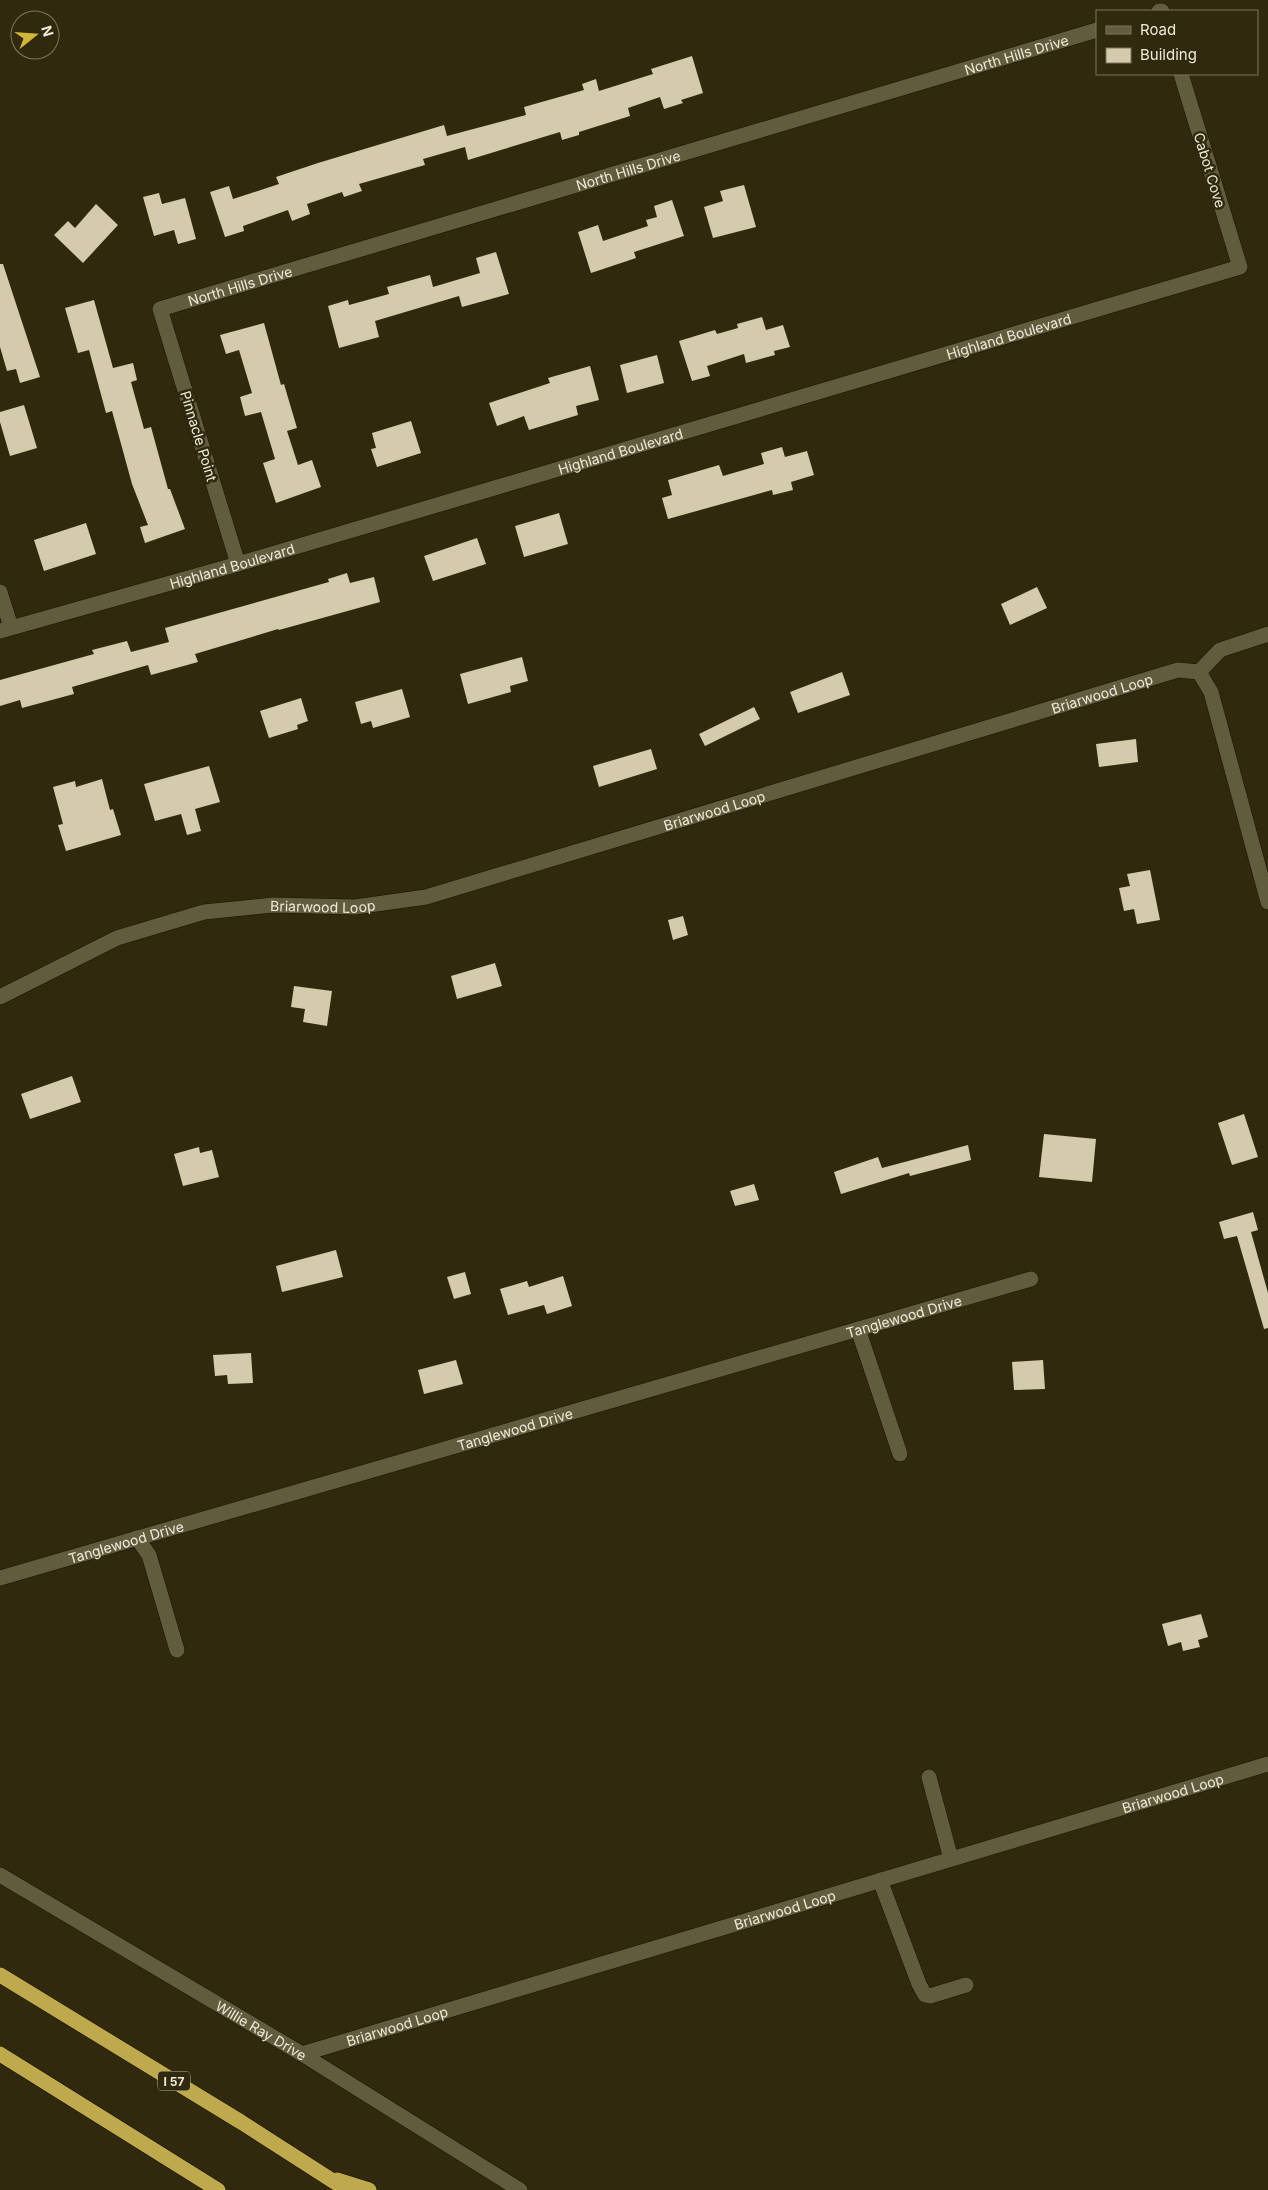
<svg xmlns="http://www.w3.org/2000/svg" width="1268" height="2190" viewBox="0 0 1268 2190" font-family="Inter,sans-serif">
  <style>
    .building { fill: #d3cbab }
    .lines { fill: none; stroke-linecap: round; stroke-linejoin: round }
    .minor-casing { stroke: #181200; stroke-width: 16 }
    .highway-casing { stroke: #181200; stroke-width: 16 }
    .minor { stroke: #625c3f; stroke-width: 15 }
    .highway { stroke: #bea94d; stroke-width: 15 }
    .labels { text-anchor: middle; dominant-baseline: central; stroke-width: 5; stroke-linejoin: round; paint-order: stroke }
    .shield { fill: #30290d; stroke: #b4b09c; stroke-width: 1 }
    .shield-label { font-size: 12px; font-weight: bold; fill: #edead9 }
    .street-label { font-size: 14px; fill: #edead9; stroke: #30290d }
  </style>
  <rect width="100%" height="100%" fill="#30290d"/>
  <path class="building" d="M692 56 703 93 681 100 683 103 664 109 660 97 628 108 630 116 579 132V135L562 140 560 132 468 160 465 147 423 159 425 165 359 184 362 191 344 197 342 192 307 204 310 214 292 221 288 210 243 226 244 231 225 237 210 192 229 186 233 199 279 184 276 177 318 163 444 125 447 136 526 115 524 107 584 90 582 84 596 79 599 91 653 74 651 69Z
    M744 185 756 227 713 238 704 207 723 201 720 191Z
    M159 193 162 204 185 198 196 239 178 244 174 230 154 236 143 197Z
    M672 200 684 236 634 252 636 258 591 273 578 232 598 225 603 241 648 226 646 220 657 217 654 206Z
    M96 204 118 225 83 263 54 235 68 221 75 228Z
    M496 252 509 294 462 307 459 296 375 321 379 337 339 348 328 306 348 300 349 305 389 294 387 287 430 275 433 287 480 273 476 258Z
    M0 264H3L40 377 20 383 16 369 7 371 0 347Z
    M94 300 113 368 133 363 137 380 131 382 144 429 151 427 168 489H170L185 529 145 543 140 527 148 525 132 484 112 411 106 413 89 350 78 353 65 308Z
    M762 317 766 330 783 325 790 347 774 351 775 355 746 363 744 354 707 366 710 376 692 381 679 341 715 330 717 334 738 328 737 324Z
    M264 323 281 385 284 384 297 428 287 431 298 465 312 460 321 487 276 503 263 463 275 459 261 412 245 416 240 397 252 393 239 350 226 354 220 335Z
    M657 355 664 383 627 393 620 365Z
    M590 366 599 400 576 406 578 415 529 430 524 416 497 426 489 403 550 383 548 378Z
    M24 405 37 448 10 456 0 422V412Z
    M411 421 421 453 377 467 371 449 376 448 372 433Z
    M782 447 785 457 807 451 814 475 791 482 793 490 773 495 772 490 668 519 662 498 672 495 668 480 719 465 723 476 764 464 761 453Z
    M559 513 568 544 524 557 515 526Z
    M86 523 96 554 44 571 34 540Z
    M477 538 486 564 433 581 424 556Z
    M347 573 350 583 374 577 380 602 279 630 278 629 195 654 198 662 151 675 148 665 72 687 74 694 22 708 20 700 0 706V680L94 654 92 650 127 641 131 652 169 642 165 628 329 582 328 579Z
    M1037 587 1047 608 1010 625 1001 604Z
    M522 657 528 681 510 686 511 692 468 704 460 674Z
    M842 672 850 695 798 713 790 692Z
    M402 689 410 717 373 728 371 721 361 724 355 702Z
    M301 698 308 721 297 725 298 729 269 738 260 711Z
    M754 707 760 719 705 746 699 734Z
    M1136 739 1138 762 1099 767 1096 744Z
    M651 749 657 769 599 787 593 766Z
    M209 766 220 802 195 809 201 831 187 835 181 814 155 821 144 784Z
    M102 779 110 810 113 809 121 835 66 851 58 825 63 824 53 787 75 781 76 787Z
    M1150 870 1160 920 1137 924 1134 909 1124 911 1119 888 1130 886 1127 874Z
    M683 916 688 935 673 940 668 920Z
    M495 963 502 986 457 999 451 976Z
    M294 986 332 991 327 1026 303 1022 305 1009 291 1007Z
    M72 1076 81 1102 30 1119 21 1094Z
    M1244 1114 1258 1157 1232 1165 1218 1123Z
    M1044 1134 1096 1139 1092 1182 1039 1177Z
    M968 1145 971 1160 910 1176 909 1173 841 1194 834 1172 878 1157 882 1168Z
    M199 1147 200 1153 212 1150 219 1177 183 1186 174 1154Z
    M754 1184 759 1200 735 1206 730 1191Z
    M1253 1212 1258 1230 1251 1232 1268 1293V1328L1264 1329 1237 1236 1224 1239 1219 1222Z
    M336 1250 343 1277 282 1292 276 1266Z
    M465 1272 471 1294 454 1299 447 1277Z
    M563 1276 572 1306 547 1314 544 1305 508 1315 500 1289 527 1281 529 1287Z
    M251 1353 253 1383 228 1384 227 1375 215 1376 213 1355Z
    M456 1360 463 1384 424 1394 418 1370Z
    M1043 1360 1045 1389 1014 1390 1012 1362Z
    M1201 1614 1208 1637 1198 1640 1200 1647 1183 1651 1181 1642 1168 1646 1162 1624Z"/>
  <g class="lines">
    <g class="minor-casing">
      <g id="minor">
        <path d="M1159 11H1162"/>
        <path id="s1" d="M238 564 160 309 1097 30"/>
        <path d="M0 592 11 627"/>
        <path id="s2" d="M0 631 238 564 1240 267 1181 74"/>
        <path d="M1199 672 1220 650 1268 634"/>
        <path id="s3" d="M0 997 117 938 204 912 273 905 355 907 426 897 1178 670 1199 672 1211 692 1268 902"/>
        <path d="M858 1329 900 1454"/>
        <path d="M137 1538 149 1555 177 1650"/>
        <path id="s4" d="M0 1578 1031 1279"/>
        <path d="M929 1777 951 1859"/>
        <path id="s5" d="M0 1875 302 2054 520 2190"/>
        <path d="M880 1880 919 1984 925 1995 930 1996 966 1985"/>
        <path id="s6" d="M302 2054 1268 1764"/>
      </g>
    </g>
    <g class="highway-casing">
      <path id="highway" d="M0 1975 241 2122 347 2190
        M0 2054 218 2190
        M337 2180 369 2190"/>
    </g>
    <use href="#minor" class="minor"/>
    <use href="#highway" class="highway"/>
  </g>
  <g class="labels">
    <rect class="shield" x="158" y="2071.5" width="32" height="19" rx="4"/>
    <g class="shield-label">
      <text x="174" y="2081">I 57</text>
    </g>
    <g class="street-label">
      <text stroke="none"><textPath href="#s1" startOffset="1160">North Hills Drive</textPath></text>
      <text stroke="none"><textPath href="#s1" startOffset="755">North Hills Drive</textPath></text>
      <text transform="translate(1210 170) rotate(73)">Cabot Cove</text>
      <text stroke="none"><textPath href="#s1" startOffset="350">North Hills Drive</textPath></text>
      <text stroke="none"><textPath href="#s2" startOffset="1051">Highland Boulevard</textPath></text>
      <text transform="translate(199 436) rotate(73)">Pinnacle Point</text>
      <text stroke="none"><textPath href="#s2" startOffset="646">Highland Boulevard</textPath></text>
      <text stroke="none"><textPath href="#s2" startOffset="241">Highland Boulevard</textPath></text>
      <text stroke="none"><textPath href="#s3" startOffset="1151">Briarwood Loop</textPath></text>
      <text stroke="none"><textPath href="#s3" startOffset="746">Briarwood Loop</textPath></text>
      <text stroke="none"><textPath href="#s3" startOffset="341">Briarwood Loop</textPath></text>
      <text stroke="none"><textPath href="#s4" startOffset="941">Tanglewood Drive</textPath></text>
      <text stroke="none"><textPath href="#s4" startOffset="536">Tanglewood Drive</textPath></text>
      <text stroke="none"><textPath href="#s4" startOffset="131">Tanglewood Drive</textPath></text>
      <text stroke="none"><textPath href="#s6" startOffset="909">Briarwood Loop</textPath></text>
      <text stroke="none"><textPath href="#s6" startOffset="504">Briarwood Loop</textPath></text>
      <text stroke="none"><textPath href="#s6" startOffset="99">Briarwood Loop</textPath></text>
      <text stroke="none"><textPath href="#s5" startOffset="304">Willie Ray Drive</textPath></text>
    </g>
  </g>
  <rect x="1096" y="10" width="162" height="65" fill="#30290d" stroke="#7c765f"/>
  <rect x="1106" y="26" width="25" height="8" fill="#625c3f" stroke="#7c765f"/>
  <text x="1140" y="35" font-size="15" fill="#edead9">Road</text>
  <rect x="1106" y="48" width="25" height="15" fill="#d3cbab" stroke="#7c765f"/>
  <text x="1140" y="60" font-size="15" fill="#edead9">Building</text>
  <g transform="translate(35 35) rotate(73)"><circle r="24" fill="#30290d" stroke="#7c765f"/>
  <path d="M0-4L9 19L0 12L-9 19Z" fill="#d2b736"/>
  <text y="-8" font-size="14" font-weight="bold" text-anchor="middle" fill="#edead9">N</text>
  </g>
</svg>
